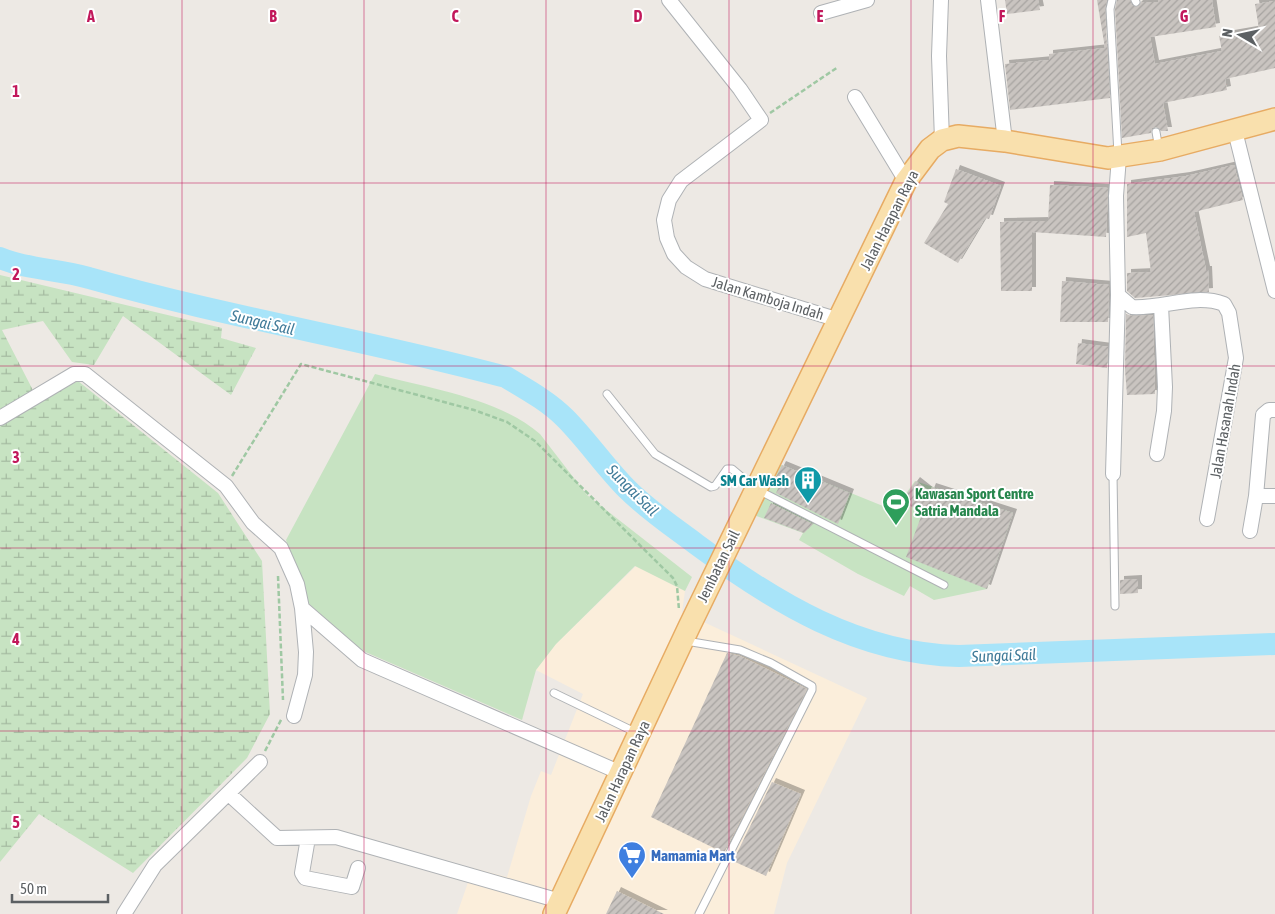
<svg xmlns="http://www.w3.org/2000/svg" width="1275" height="914" viewBox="0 0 1275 914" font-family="'Asap Condensed',sans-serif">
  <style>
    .commercial { fill: #fbeedb }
    .grass { fill: #c7e3c2 }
    .wetland { fill: url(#wetland-marsh) }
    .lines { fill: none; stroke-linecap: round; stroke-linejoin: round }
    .river { stroke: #a8e4f9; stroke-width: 22 }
    .building { fill: url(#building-hatch); filter: url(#shadow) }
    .lane-casing { stroke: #afb2b5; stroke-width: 9 }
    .street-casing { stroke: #afb2b5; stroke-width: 16 }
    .primary-casing { stroke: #e7ab63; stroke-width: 24 }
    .path { stroke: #9fc8a3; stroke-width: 2.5; stroke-dasharray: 5 2.5; stroke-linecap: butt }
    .lane { stroke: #fff; stroke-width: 7 }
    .street { stroke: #fff; stroke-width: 14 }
    .primary { stroke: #f9e0ad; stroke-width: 21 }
    .grid { fill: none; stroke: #c2185b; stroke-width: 1; stroke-opacity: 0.55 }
    .labels { text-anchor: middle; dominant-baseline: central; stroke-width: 4; stroke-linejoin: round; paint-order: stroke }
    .street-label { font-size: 15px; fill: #5c6063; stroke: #fff }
    .culture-label { font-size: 15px; font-weight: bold; fill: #0d838f; stroke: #fff; text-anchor: end }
    .leisure-label { font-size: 15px; font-weight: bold; fill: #27864d; stroke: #fff; text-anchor: start }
    .shop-label { font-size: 15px; font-weight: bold; fill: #366cbe; stroke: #fff; text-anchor: start }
    .water-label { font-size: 16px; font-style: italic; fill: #407b99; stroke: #fff }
    .grid-label { font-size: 16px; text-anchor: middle; font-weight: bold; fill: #c2185b; stroke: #fff; stroke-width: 4; stroke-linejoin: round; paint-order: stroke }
  </style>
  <defs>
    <pattern id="wetland-marsh" width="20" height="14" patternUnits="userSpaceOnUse" patternTransform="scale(1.25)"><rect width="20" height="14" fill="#c7e3c2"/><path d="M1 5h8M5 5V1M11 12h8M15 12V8" fill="none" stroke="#a5bba1"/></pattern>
    <pattern id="building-hatch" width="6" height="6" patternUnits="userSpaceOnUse" patternTransform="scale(1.25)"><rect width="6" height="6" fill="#c9c4c0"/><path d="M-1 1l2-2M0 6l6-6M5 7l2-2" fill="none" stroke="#a6a3a0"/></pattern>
    <filter id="shadow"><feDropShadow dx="4" dy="-4" stdDeviation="0" flood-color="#0004"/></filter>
  </defs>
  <rect width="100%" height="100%" fill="#ede9e4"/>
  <path class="commercial" d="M636 566 685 591 682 612 867 698 787 863 774 914H457L473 868 507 877 531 796 541 771 551 775 583 694 536 670 556 644Z"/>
  <path class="grass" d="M375 374C427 388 499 398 540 434L587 495 692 577 685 591 635 566 556 644 536 670 522 720 363 651 308 603 286 540Z
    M774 462 883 506 888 496 902 499 915 481 1013 513 987 589 934 600 910 586 904 596 858 574 799 540 803 533 751 514Z"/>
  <path class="wetland" d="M0 275 222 328 221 338 256 348 231 395 123 316 94 365 72 362 43 321 2 330 39 402 78 381 218 493 262 561 270 714 247 758 133 873 39 814 0 862Z"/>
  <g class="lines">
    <path class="river" d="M0 258C28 270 60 269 89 278 226 317 368 340 506 377 526 389 548 401 565 418 587 440 605 467 627 489 648 510 672 526 696 544 774 602 859 654 959 656L1275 644"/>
  </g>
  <path class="building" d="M1005 0H1038L1040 10 1007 14Z
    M1097 0H1107L1105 9 1110 98 1010 110 1005 64 1049 60V54L1105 48Z
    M1117 0H1130L1132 5 1136 7 1141 2H1158V0H1212L1216 27 1150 37 1155 64 1222 51 1219 36 1259 29 1255 4 1275 1V68L1225 79 1227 90 1163 103 1168 131H1161L1156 127 1152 128 1151 133 1122 138 1115 9Z
    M1234 165 1243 200 1194 212 1206 270H1208L1209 292 1135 298 1127 291V273L1151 272 1146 233 1127 237V184L1186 176Z
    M956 169 1001 186 989 219 985 218 958 263 924 243 948 204 944 202Z
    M1050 185 1108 188 1106 237 1032 232V291H1001L1000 222 1048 221Z
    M1062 281 1109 285 1108 322H1060Z
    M1126 314 1132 316 1153 315 1155 394 1127 395 1125 370Z
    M1078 343 1108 347 1107 368 1076 364Z
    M782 465 850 493 838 524 776 493 782 480 776 477Z
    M916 481 930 492 932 487 1013 513 987 589 906 557 922 514 902 500Z
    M771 503 813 524 804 533 764 518Z
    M1138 579V593L1120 594V580Z
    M727 653 740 656 807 689 724 853 651 817Z
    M772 782 801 794 766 876 733 861Z
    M617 891 664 914H606Z"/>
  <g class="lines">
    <g class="lane-casing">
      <path id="lane" d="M1112 0 1110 9 1118 154
        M1135 0 1136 2
        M1156 132 1159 149
        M607 394 655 454 711 487 715 486 727 469H732L756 489 944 585
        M1113 474 1115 606
        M686 641 740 650 771 663 812 686V690L699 914
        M554 693 637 733"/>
    </g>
    <g class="street-casing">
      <path id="street" d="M669 0 740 89 761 120 681 181 669 200 664 220 667 238 674 254 686 267 705 279 839 320
        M941 0 939 56 942 140
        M988 0 1005 141
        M821 13 867 0
        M855 97 906 181
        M1235 131 1275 291
        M1119 157 1116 196 1118 295 1132 307C1163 309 1194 293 1224 304L1229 313 1236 358 1207 519
        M0 418 74 374H85L226 486 253 523 281 548 297 584 302 608 306 652 305 675 294 716
        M1157 454 1164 411 1165 387 1161 305
        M1113 474 1118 295
        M1256 496H1275
        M1250 531 1256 496 1263 415 1269 410H1275
        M302 608 362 660 621 773
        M229 794 277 838 336 837 560 901
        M308 838 302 873 305 878 352 887 358 868
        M124 914 155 865 260 762"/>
    </g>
    <g class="primary-casing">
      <path id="primary" d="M554 914 689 627 906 181 930 149 942 140 958 136 1005 141 1108 158 1160 150 1275 119"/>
    </g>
    <path class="path" d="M770 113 838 67
      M232 476 301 364 474 410 507 422 535 441 673 578 677 586 679 610
      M278 576 283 700
      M265 751 282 718"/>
    <use href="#lane" class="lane"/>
    <use href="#street" class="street"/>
    <use href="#primary" class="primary"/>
  </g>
  <path class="grid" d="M182 0V914M364 0V914M546 0V914M729 0V914M911 0V914M1093 0V914M0 183H1275M0 366H1275M0 548H1275M0 731H1275"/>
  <defs>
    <g id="building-pin" transform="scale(1.4375)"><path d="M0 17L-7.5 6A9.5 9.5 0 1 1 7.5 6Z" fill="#0f9aa8" stroke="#fff"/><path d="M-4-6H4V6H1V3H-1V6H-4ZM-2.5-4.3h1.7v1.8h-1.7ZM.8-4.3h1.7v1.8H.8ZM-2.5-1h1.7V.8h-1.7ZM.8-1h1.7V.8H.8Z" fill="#fff"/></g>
    <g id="stadium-pin" transform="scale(1.4375)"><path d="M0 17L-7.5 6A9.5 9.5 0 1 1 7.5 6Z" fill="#2e9e5b" stroke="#fff"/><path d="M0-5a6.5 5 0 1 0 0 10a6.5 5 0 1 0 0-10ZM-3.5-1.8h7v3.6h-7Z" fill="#fff"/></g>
    <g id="supermarket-pin" transform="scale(1.4375)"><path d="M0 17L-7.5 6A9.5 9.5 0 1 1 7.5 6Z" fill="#3f7fe0" stroke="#fff"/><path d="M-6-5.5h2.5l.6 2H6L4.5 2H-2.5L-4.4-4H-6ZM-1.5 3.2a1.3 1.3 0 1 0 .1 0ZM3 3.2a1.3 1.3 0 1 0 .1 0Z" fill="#fff"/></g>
  </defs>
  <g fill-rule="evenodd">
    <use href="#building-pin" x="808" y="480"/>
    <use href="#stadium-pin" x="896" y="502"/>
    <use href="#supermarket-pin" x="632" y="855"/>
  </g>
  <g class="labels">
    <g class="street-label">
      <text transform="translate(889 220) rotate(-63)">Jalan Harapan Raya</text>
      <text transform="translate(768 298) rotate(17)">Jalan Kamboja Indah</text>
      <text transform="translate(1225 421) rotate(-80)">Jalan Hasanah Indah</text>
      <text transform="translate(718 566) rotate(-64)">Jembatan Sail</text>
      <text transform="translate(622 771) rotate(-65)">Jalan Harapan Raya</text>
    </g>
    <g class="culture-label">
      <text x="789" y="480">SM Car Wash</text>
    </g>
    <g class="leisure-label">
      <text x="915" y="493">Kawasan Sport Centre<tspan x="915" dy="17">Satria Mandala</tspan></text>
    </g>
    <g class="shop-label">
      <text x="651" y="855">Mamamia Mart</text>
    </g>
    <g class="water-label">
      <text transform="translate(263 322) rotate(13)">Sungai Sail</text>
      <text transform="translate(633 490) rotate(45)">Sungai Sail</text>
      <text transform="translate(1004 655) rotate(-2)">Sungai Sail</text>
    </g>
  </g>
  <g class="grid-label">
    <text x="91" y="22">A</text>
    <text x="273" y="22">B</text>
    <text x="455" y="22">C</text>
    <text x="638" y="22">D</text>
    <text x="820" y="22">E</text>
    <text x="1002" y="22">F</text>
    <text x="1184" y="22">G</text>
    <text x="16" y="97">1</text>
    <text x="16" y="280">2</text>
    <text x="16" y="463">3</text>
    <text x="16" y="645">4</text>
    <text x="16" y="828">5</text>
  </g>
  <g transform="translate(1240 35) rotate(279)" stroke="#ffffff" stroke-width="4" paint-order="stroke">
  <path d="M0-4L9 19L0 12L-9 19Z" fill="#5c6063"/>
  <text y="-8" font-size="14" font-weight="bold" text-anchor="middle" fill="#5c6063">N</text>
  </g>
  <path d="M12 894v8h96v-8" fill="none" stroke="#5c6063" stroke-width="2.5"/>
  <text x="20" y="894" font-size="15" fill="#5c6063" stroke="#ffffff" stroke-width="4" paint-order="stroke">50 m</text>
</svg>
